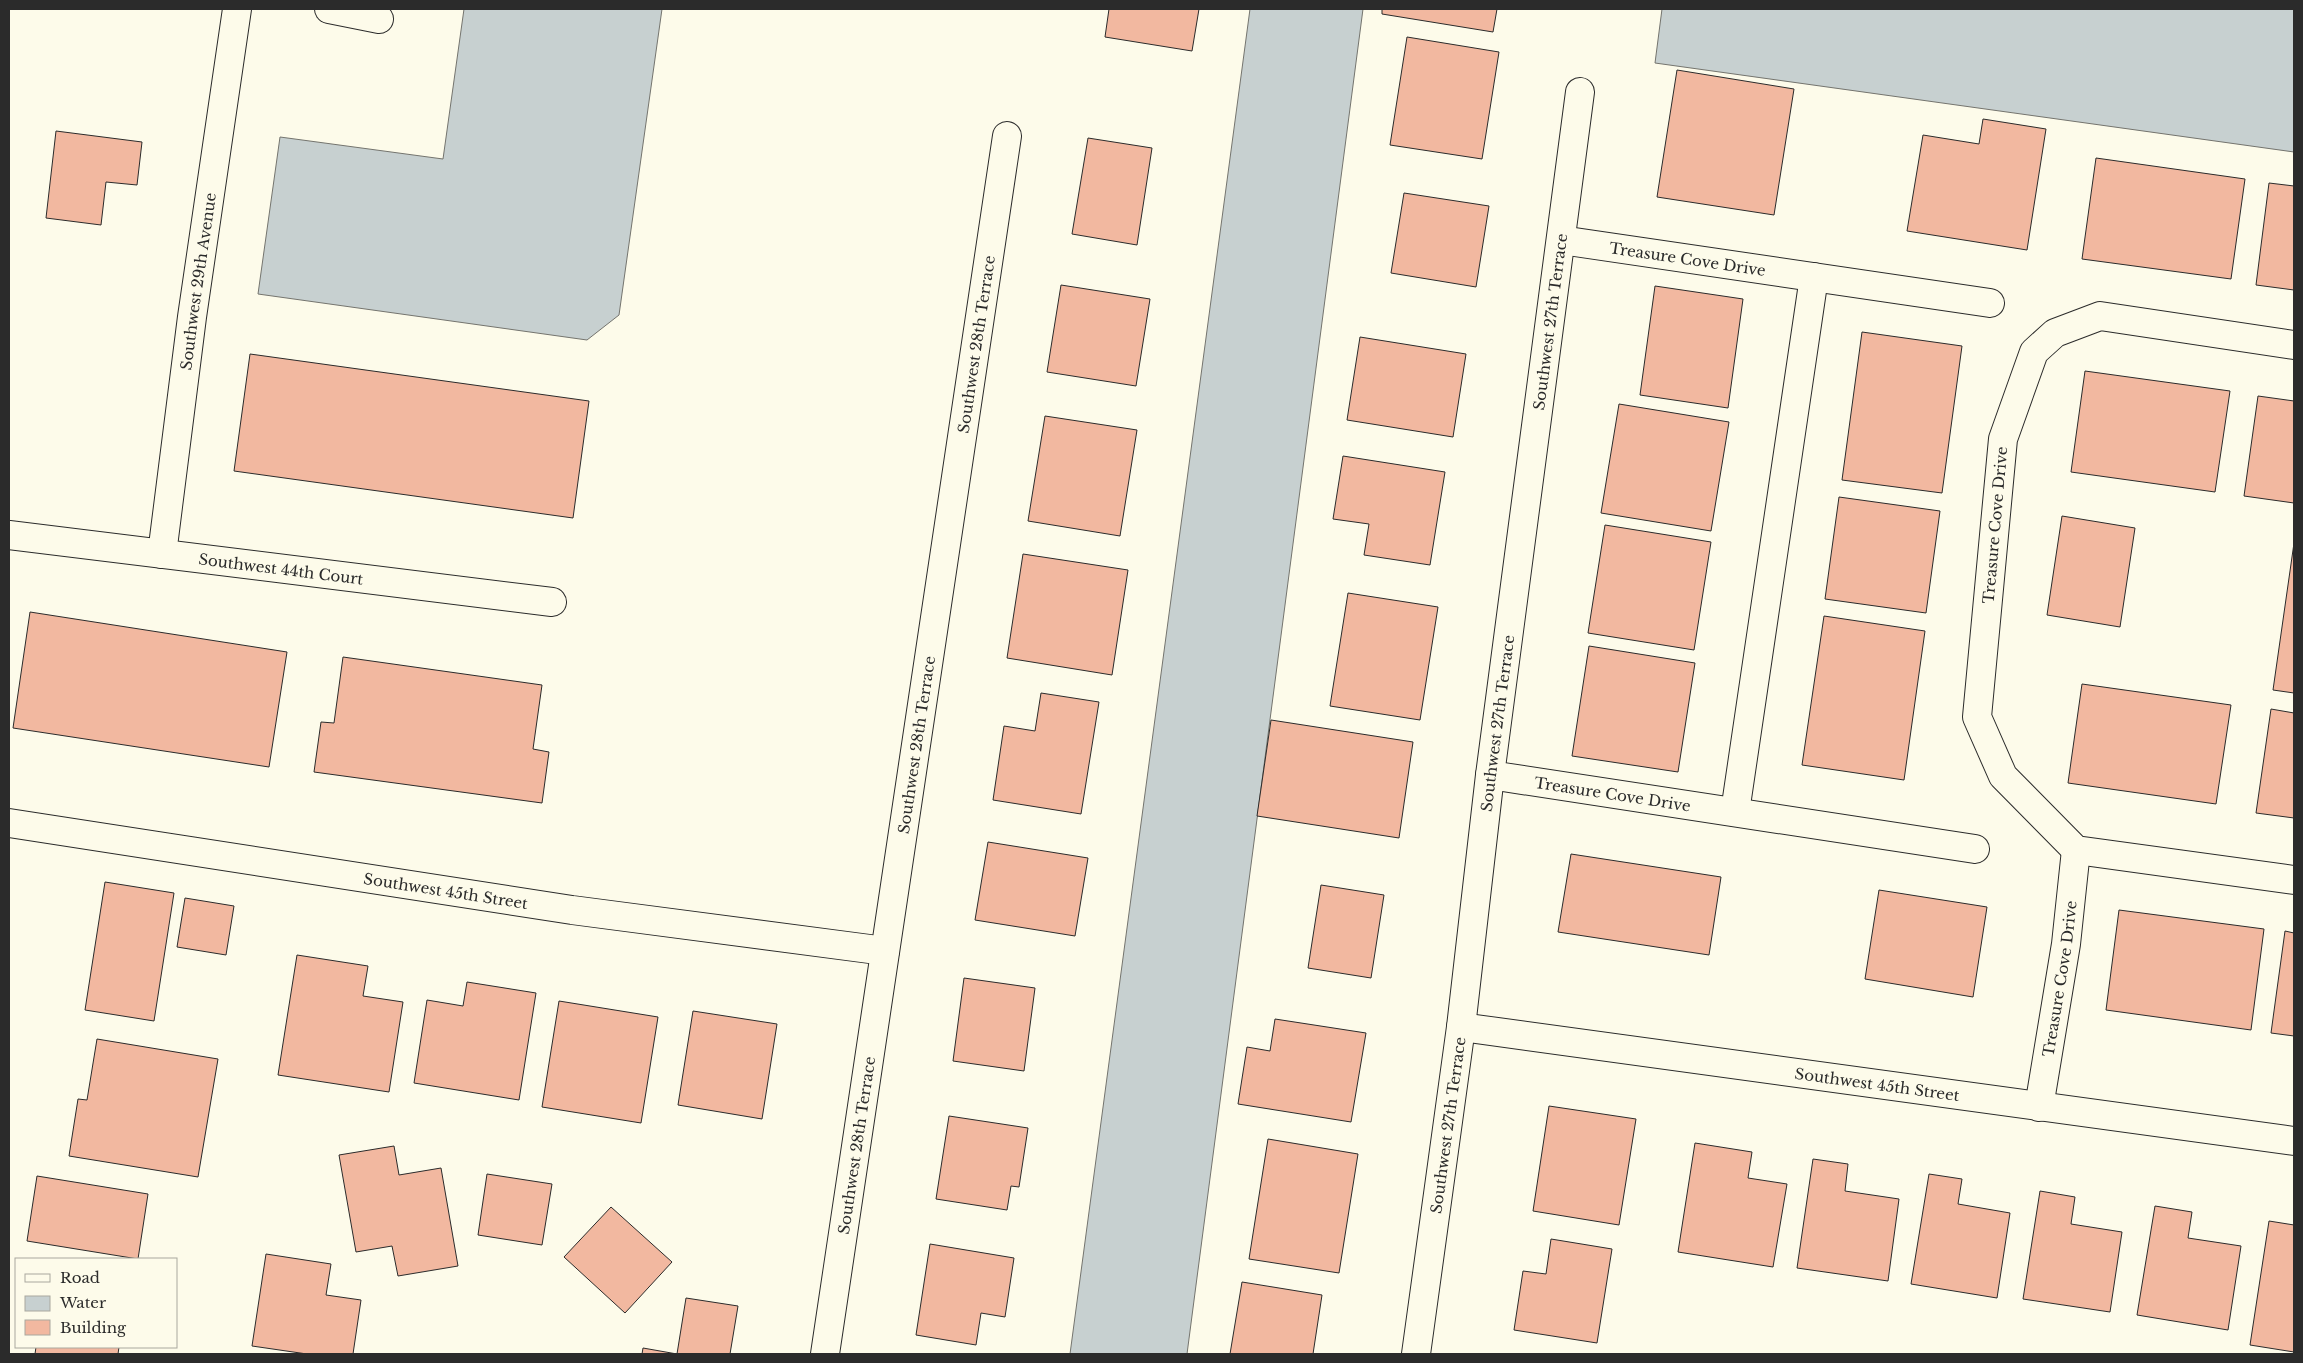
<svg xmlns="http://www.w3.org/2000/svg" width="2303" height="1363" viewBox="0 0 2303 1363" font-family="'Libre Baskerville',serif">
  <style>
    .water { fill: #c7d0d0; stroke: #74746e }
    .building { fill: #f2b8a0; stroke: #2b2b2b }
    .lines { fill: none; stroke-linecap: round; stroke-linejoin: round }
    .street-casing { stroke: #2b2b2b; stroke-width: 30 }
    .street { stroke: #fdfbea; stroke-width: 28 }
    .labels { text-anchor: middle; dominant-baseline: central; stroke-width: 4; stroke-linejoin: round; paint-order: stroke }
    .street-label { font-size: 15px; fill: #2b2b2b; stroke: #fdfbea }
  </style>
  <rect width="100%" height="100%" fill="#fdfbea"/>
  <path class="water" d="M464 9H662L619 315 587 340 258 294 280 137 443 159Z
    M1250 9H1363L1187 1354H1070Z
    M1662 9H2294V152L1655 63Z"/>
  <path class="building" d="M1109 9H1199L1192 51 1105 37Z
    M1382 9H1497L1493 32 1382 14Z
    M1407 37 1499 52 1482 159 1390 145Z
    M1677 70 1794 89 1774 215 1657 197Z
    M1983 119 2046 129 2027 250 1907 231 1923 135 1979 144Z
    M56 131 142 142 137 185 106 182 101 225 46 218Z
    M1088 138 1152 148 1137 245 1072 234Z
    M2096 158 2245 179 2231 279 2082 259Z
    M2269 183 2294 186V290L2256 285Z
    M1404 193 1489 206 1476 287 1391 273Z
    M1061 285 1150 299 1136 386 1047 372Z
    M1655 286 1743 299 1728 408 1640 395Z
    M1862 332 1962 346 1942 493 1842 480Z
    M1360 337 1466 354 1453 437 1347 420Z
    M250 354 589 401 573 518 234 471Z
    M2085 371 2230 391 2215 492 2071 472Z
    M2258 396 2294 401V503L2244 496Z
    M1619 404 1729 422 1711 531 1601 513Z
    M1045 416 1137 430 1120 536 1028 521Z
    M1343 456 1445 472 1430 565 1364 555 1369 524 1333 519Z
    M1839 497 1940 511 1926 613 1825 599Z
    M2062 516 2135 528 2120 627 2047 615Z
    M1605 525 1711 542 1694 650 1588 633Z
    M2294 543V693L2273 690Z
    M1023 554 1128 570 1112 675 1007 658Z
    M1348 593 1438 607 1420 720 1330 706Z
    M30 612 287 652 269 767 13 728Z
    M1824 616 1925 631 1904 780 1802 765Z
    M1589 646 1695 663 1678 772 1572 756Z
    M343 657 542 685 533 749 549 752 542 803 314 772 321 722 334 723Z
    M2082 684 2231 705 2216 804 2068 783Z
    M1041 693 1099 702 1081 814 993 800 1004 726 1035 731Z
    M2271 709 2294 713V818L2256 813Z
    M1271 720 1413 742 1399 838 1257 816Z
    M988 842 1088 858 1075 936 975 920Z
    M1571 854 1721 877 1709 955 1558 932Z
    M105 882 174 893 154 1021 85 1010Z
    M1321 885 1384 895 1371 978 1308 968Z
    M1879 890 1987 907 1973 997 1865 979Z
    M185 898 234 906 226 955 177 947Z
    M2119 910 2264 929 2251 1030 2106 1010Z
    M2285 931 2294 933V1036L2271 1033Z
    M297 955 368 966 363 996 403 1002 389 1092 278 1075Z
    M964 978 1035 988 1024 1071 953 1061Z
    M467 982 536 993 519 1100 414 1083 427 1000 463 1006Z
    M559 1001 658 1017 641 1123 542 1107Z
    M693 1011 777 1024 762 1119 678 1105Z
    M1275 1019 1366 1033 1351 1122 1238 1104 1247 1047 1270 1051Z
    M97 1039 218 1059 198 1177 69 1156 78 1099 87 1100Z
    M1549 1106 1636 1119 1619 1225 1533 1211Z
    M949 1116 1028 1128 1019 1187 1011 1186 1007 1210 936 1199Z
    M1268 1139 1358 1154 1339 1273 1249 1259Z
    M1695 1143 1752 1152 1748 1178 1787 1184 1773 1267 1678 1252Z
    M394 1146 399 1175 441 1168 458 1266 398 1276 392 1246 356 1252 339 1155Z
    M1813 1159 1848 1164 1845 1191 1899 1199 1888 1281 1797 1268Z
    M487 1174 552 1184 542 1245 478 1235Z
    M1929 1174 1962 1179 1958 1204 2010 1213 1997 1298 1911 1284Z
    M37 1176 148 1194 138 1259 27 1241Z
    M2040 1191 2075 1197 2071 1224 2122 1232 2110 1312 2023 1299Z
    M2155 1206 2192 1212 2188 1238 2241 1246 2228 1330 2137 1315Z
    M611 1207 672 1262 625 1313 564 1257Z
    M2269 1221 2294 1225V1352L2250 1345Z
    M1551 1239 1612 1249 1597 1343 1514 1330 1523 1271 1546 1274Z
    M930 1244 1014 1258 1005 1317 981 1313 976 1345 916 1335Z
    M266 1254 331 1264 326 1295 361 1300 353 1354H307L252 1346Z
    M1242 1282 1322 1295 1313 1354H1230Z
    M686 1298 738 1306 730 1354H642L643 1348 677 1354Z
    M36 1347H119L118 1354H35Z"/>
  <g class="lines">
    <g class="street-casing">
      <g id="street">
        <path d="M329 9 379 19"/>
        <path id="s1" d="M1561 240 1990 303"/>
        <path d="M2294 345 2100 316 2055 333 2034 352 2003 439 1977 717 2003 776 2076 850 2294 880"/>
        <path id="s2" d="M9 535 552 602"/>
        <path id="s3" d="M162 554 192 317 237 9"/>
        <path id="s4" d="M1490 775 1975 849"/>
        <path d="M1735 812 1814 277"/>
        <path id="s5" d="M9 823 572 910 885 951"/>
        <path id="s6" d="M1461 1027 2294 1141"/>
        <path id="s7" d="M2039 1107 2066 944 2076 850"/>
        <path id="s8" d="M825 1354 1007 136"/>
        <path id="s9" d="M1416 1354 1461 1027 1490 775 1580 92"/>
      </g>
    </g>
    <use href="#street" class="street"/>
  </g>
  <g class="labels">
    <g class="street-label">
      <text stroke="none"><textPath href="#s1" startOffset="128">Treasure Cove Drive</textPath></text>
      <text stroke="none"><textPath href="#s3" startOffset="275">Southwest 29th Avenue</textPath></text>
      <text stroke="none"><textPath href="#s9" startOffset="1041">Southwest 27th Terrace</textPath></text>
      <text stroke="none"><textPath href="#s8" startOffset="1021">Southwest 28th Terrace</textPath></text>
      <text transform="translate(1995 525) rotate(-85)">Treasure Cove Drive</text>
      <text stroke="none"><textPath href="#s2" startOffset="274">Southwest 44th Court</textPath></text>
      <text stroke="none"><textPath href="#s9" startOffset="636">Southwest 27th Terrace</textPath></text>
      <text stroke="none"><textPath href="#s8" startOffset="616">Southwest 28th Terrace</textPath></text>
      <text stroke="none"><textPath href="#s4" startOffset="124">Treasure Cove Drive</textPath></text>
      <text stroke="none"><textPath href="#s5" startOffset="442">Southwest 45th Street</textPath></text>
      <text stroke="none"><textPath href="#s7" startOffset="130">Treasure Cove Drive</textPath></text>
      <text stroke="none"><textPath href="#s6" startOffset="420">Southwest 45th Street</textPath></text>
      <text stroke="none"><textPath href="#s9" startOffset="231">Southwest 27th Terrace</textPath></text>
      <text stroke="none"><textPath href="#s8" startOffset="211">Southwest 28th Terrace</textPath></text>
    </g>
  </g>
  <rect width="2303" height="1363" fill="none" stroke="#2b2b2b" stroke-width="20"/>
  <rect x="15" y="1258" width="162" height="90" fill="#fdfbea" stroke="#a9a89e"/>
  <rect x="25" y="1274" width="25" height="8" fill="#fdfbea" stroke="#a9a89e"/>
  <text x="60" y="1283" font-size="15" fill="#2b2b2b">Road</text>
  <rect x="25" y="1296" width="25" height="15" fill="#c7d0d0" stroke="#a9a89e"/>
  <text x="60" y="1308" font-size="15" fill="#2b2b2b">Water</text>
  <rect x="25" y="1320" width="25" height="15" fill="#f2b8a0" stroke="#a9a89e"/>
  <text x="60" y="1333" font-size="15" fill="#2b2b2b">Building</text>
</svg>
